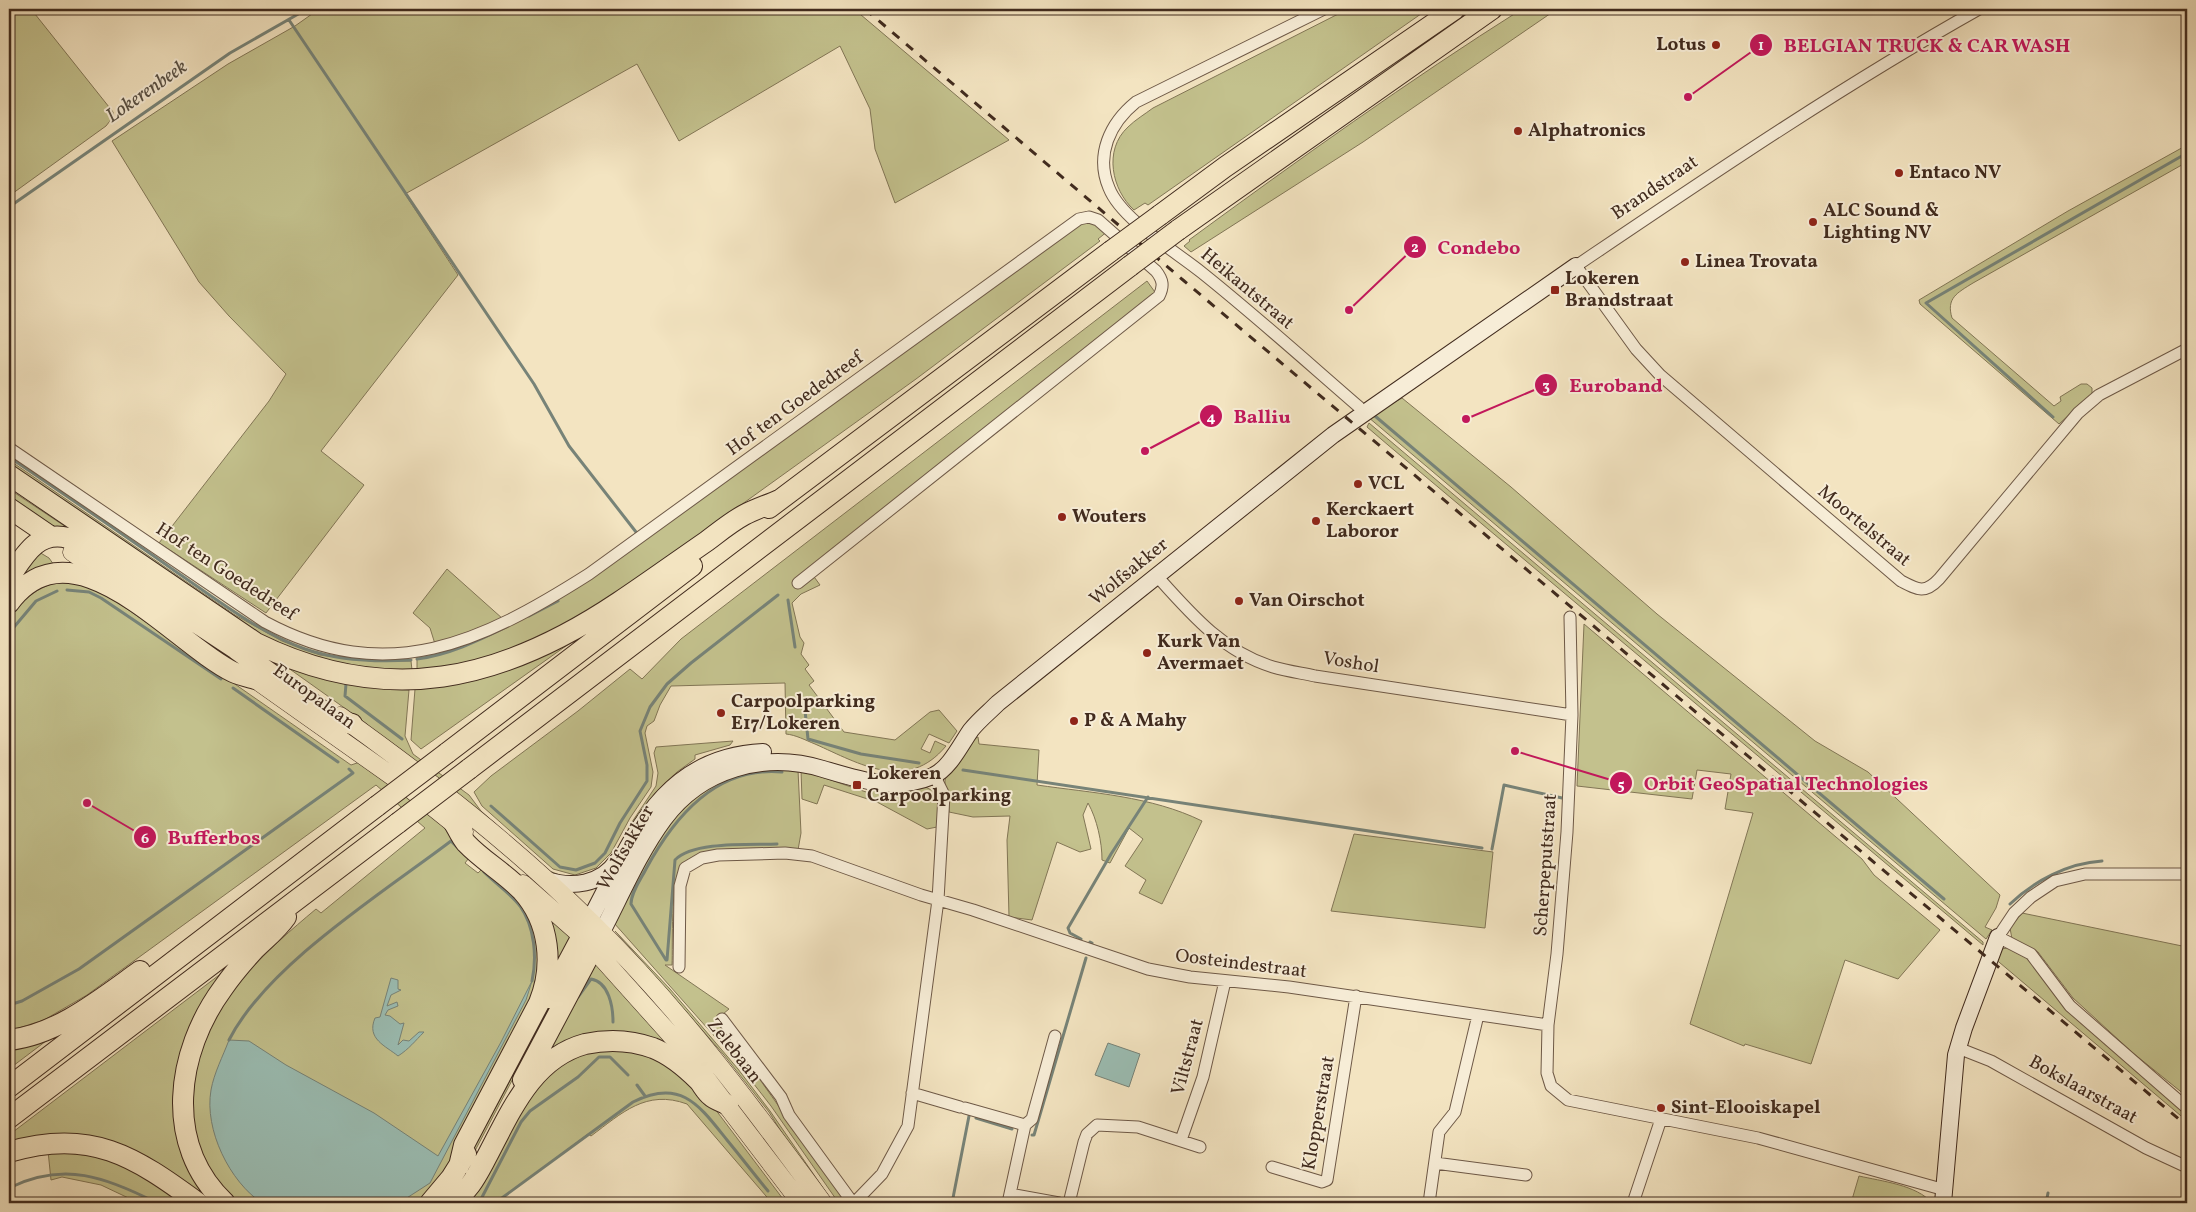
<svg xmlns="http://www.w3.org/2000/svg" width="2196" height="1212" viewBox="0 0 2196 1212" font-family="Vollkorn,serif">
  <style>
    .green { fill: #c3c18d; stroke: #827656 }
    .water { fill: #9bbeb4; stroke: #778378 }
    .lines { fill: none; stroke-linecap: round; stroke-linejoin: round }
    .stream { stroke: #778378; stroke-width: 3 }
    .street-casing { stroke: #6e5947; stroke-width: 13 }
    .secondary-casing { stroke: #412b1e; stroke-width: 18 }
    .primary-casing { stroke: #412b1e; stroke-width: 19 }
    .highway-casing { stroke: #412b1e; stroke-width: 22 }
    .street { stroke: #f7edd7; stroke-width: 11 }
    .secondary { stroke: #f7edd7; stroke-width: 16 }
    .primary { stroke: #f3e4c1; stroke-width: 18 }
    .highway { stroke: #f3e4c1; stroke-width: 20 }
    .rail { stroke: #412b1e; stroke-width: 3; stroke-dasharray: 9 9; stroke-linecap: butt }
    .highway-bridge-casing { stroke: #412b1e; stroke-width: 22; stroke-linecap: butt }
    .highway-bridge { stroke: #f3e4c1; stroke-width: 20 }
    .poi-dot { fill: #8f2418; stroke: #f7edd7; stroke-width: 2 }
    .labels { text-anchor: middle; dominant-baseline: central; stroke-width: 4; stroke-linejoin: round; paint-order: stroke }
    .poi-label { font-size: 19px; font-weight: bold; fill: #412b1e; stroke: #f7edd7; text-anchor: start }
    .street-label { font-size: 19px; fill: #412b1e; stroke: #f7edd7 }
    .water-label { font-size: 20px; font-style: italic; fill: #585044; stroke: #f7edd7 }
    .leader { fill: none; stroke: #c2185b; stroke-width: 2 }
    .callout-dot { fill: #c2185b; stroke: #f7edd7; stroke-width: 2 }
    .mark-label { font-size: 15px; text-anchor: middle; font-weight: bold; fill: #fff }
    .callout-label { font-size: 20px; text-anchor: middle; font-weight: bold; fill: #c2185b; stroke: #f7edd7; stroke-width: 4; stroke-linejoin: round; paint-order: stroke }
  </style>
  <rect width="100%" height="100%" fill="#f3e4c1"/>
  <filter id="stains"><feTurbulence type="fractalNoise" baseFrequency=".004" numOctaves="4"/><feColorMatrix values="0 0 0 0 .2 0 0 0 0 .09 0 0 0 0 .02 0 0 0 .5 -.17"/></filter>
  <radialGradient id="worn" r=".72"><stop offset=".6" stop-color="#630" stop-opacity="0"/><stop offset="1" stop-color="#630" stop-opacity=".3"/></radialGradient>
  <path class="green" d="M9 9H31L113 112V117L106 126 9 196Z
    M319 9H854L1009 140 895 203 875 149 870 109 840 46 679 141 637 64 405 194 458 275 321 451 364 485 266 613 159 543 269 401 286 374 229 316 199 282 112 141 228 64 295 26Z
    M1348 9H1428L1148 205 1145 203 1134 210C1112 190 1103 150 1128 127 1135 120 1145 114 1153 108Z
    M1522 9H1557L1363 142 1191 252 1184 246 1190 241 1189 240C1298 160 1408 81 1522 9Z
    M2187 145V162L1973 283C1957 293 1946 298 1952 318L2054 406 2061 401 2060 397 2081 384H2087L2092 388V394L2059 424 1920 304 1919 300 2068 211Z
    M1085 219 1108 231 1098 239 1100 241 916 379 620 592 550 634 471 664 417 670V656L550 602Z
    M1147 281 1157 295 812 574 820 585 801 594 792 603 800 637 804 643 801 654 809 665 805 669 814 681 809 685 844 732 895 740 930 712 939 710 957 731 949 743 929 734 921 749 930 753 935 741 946 746C907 793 860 764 815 744 805 740 796 735 786 734L785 683 671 686 660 705 654 721 647 726 645 733 653 772 651 787 630 818 611 853 596 868 575 875 553 869 482 806 474 792 491 776 578 711 630 669 642 679 681 639Z
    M1402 398 1511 487 1657 614 1815 741 1868 772 2000 895 1996 908 1985 927 1992 930 1986 939 1368 417Z
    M1369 423 1983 942V945L1388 445 1367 427Z
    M9 460 235 615 282 641 320 655 371 661H411L412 670H362L274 645 9 468Z
    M9 489 78 535 61 532 9 501Z
    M34 549 49 558 54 565 9 597V584Z
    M447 569 503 619 485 627 435 644 430 628 413 613Z
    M58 582H82L120 604 351 765 360 762 440 820 472 854 465 863 478 873 486 865 517 892 535 926 540 959 535 994 452 1166 420 1203H236C203 1170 190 1142 193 1095 193 1083 192 1068 196 1057 218 993 266 951 316 909L321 913 425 828 376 785 87 995 44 1020 9 1031V617C23 600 37 587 58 582Z
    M1584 624 1862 859 1874 875 1940 930 1898 979 1845 960 1811 1064 1745 1044 1744 1046 1690 1024 1753 813 1725 809 1731 774 1697 770 1692 799 1577 786Z
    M587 631 421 749 411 740 415 689Z
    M270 655 310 671 345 679V682L369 687 409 690 405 736 413 754 469 795 481 811 547 870 567 878 585 877 586 878 568 880 550 875 464 801 383 740 367 724Z
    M978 737 979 744 1039 750 1037 785C1092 793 1151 796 1202 821L1162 904 1139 893 1146 880 1125 866 1143 839 1129 828 1110 863 1102 860C1102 842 1097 819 1088 803L1083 815 1091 849 1080 852 1057 842 1032 920 1009 917 1007 840 1010 816 973 817 949 812C950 802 944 791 945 781 946 769 968 740 978 737Z
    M733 741 730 745 695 755V759L677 772 655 793 616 853 632 822 656 786 658 773 654 753 656 747Z
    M759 766 798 770 801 833 798 850C771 849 696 842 681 867 670 882 673 944 672 965H665L729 1009 717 1019 843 1197 838 1202 771 1106 732 1056 614 923 657 836 694 794Z
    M801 770 872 794 873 790 925 787C943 793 938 811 937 827L927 829 877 802 824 785 817 804 802 799Z
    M1354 834 1493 852 1485 928 1331 911Z
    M543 909 575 941 560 970Z
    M2022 913 2187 947V1092L2185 1095 2133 1053 2073 998 2038 952 2012 939 2010 928Z
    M615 931 670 989 738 1069 770 1111 832 1201 787 1141 769 1112 724 1055Z
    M2008 948 2030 960 2187 1112V1121L1993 957 2001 949Z
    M578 955 467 1166 459 1175Z
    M594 961 683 1059 651 1041 544 1059Z
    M231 966 178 1087 218 1203H208L152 1162 9 1147V1135Z
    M50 1038 9 1069V1044Z
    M627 1048 663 1060 706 1097 786 1203H772L687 1104C646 1089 622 1113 591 1136L588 1134 495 1203H464L524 1101 565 1061 585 1053Z
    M48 1151 85 1152 121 1162 184 1203H139L101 1185 62 1177 51 1180Z
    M1859 1176C1881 1181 1917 1185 1932 1203H1851Z"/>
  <path class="water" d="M391 978 398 980V989L401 990 391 995 387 1006 397 1002 398 1006 388 1010 385 1015 390 1016 400 1024 404 1023 398 1045 403 1040 409 1041 419 1032H424C415 1041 409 1049 398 1056 386 1046 366 1039 375 1018L380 1017Z
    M532 981 526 1000 430 1183 399 1203H262C230 1182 204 1130 211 1090 214 1073 223 1056 229 1040L249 1041 286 1065 374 1113 438 1156 501 1042Z
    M1108 1043 1140 1054 1129 1087 1095 1075Z"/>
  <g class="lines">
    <path class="stream" d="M289 20 534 384 569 446 636 532
      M9 207 230 53 307 9
      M1375 416 1944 899
      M2053 417 1926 303 2187 153
      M9 457C65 495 120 532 175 571 216 599 258 632 305 649 337 660 377 662 411 660
      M67 590 89 592 101 598 221 679
      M788 600 795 647
      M529 616 558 601
      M9 633 36 601 57 591
      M417 659C448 655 478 641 506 627
      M346 684 345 696 402 739
      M233 688 338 762
      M804 701 808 739 861 754 919 763
      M963 770 1482 848
      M491 806 560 867 576 870 595 863 605 853 620 823 647 781V765L640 731 650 707 667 684 691 663 778 595
      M1492 849 1504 785 1562 798
      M484 872C495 883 511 894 520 906 535 927 537 958 532 981
      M2010 904C2034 881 2068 863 2102 861
      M1081 939 1070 933 1068 928 1111 854 1148 797
      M1090 942 1092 943
      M666 960 631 904C631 892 641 879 646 869 674 817 716 766 782 772
      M667 960 675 860C693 841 751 845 777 844
      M578 997 591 979C609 982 613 1007 613 1022
      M9 1005 22 1001 79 969 353 773 349 769
      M229 1040C267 965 384 892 451 841L457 847
      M637 1085 645 1096
      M976 1118 1012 1129
      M1032 1135H1034L1086 958
      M9 1188C64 1161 106 1177 157 1203
      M479 1203 521 1122 530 1111 578 1077 599 1057H610L628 1075
      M495 1203 633 1102C681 1078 699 1105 727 1140 741 1157 754 1174 768 1191
      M952 1203 969 1116
      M2046 1203 2048 1193"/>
    <g class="street-casing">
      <path id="street" d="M1324 9 1136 102C1110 123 1095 155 1109 188 1121 219 1175 251 1201 272 1255 315 1307 362 1359 407L1362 415
        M1979 9C1840 87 1708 177 1576 266L1636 349 1660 375 1901 581C1918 590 1925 594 1939 579L2078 413 2099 395 2187 349
        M9 448 265 622C388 688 482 642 589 574L1079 219 1089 217 1098 220 1156 271C1163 280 1164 286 1159 296L798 583
        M1156 575C1190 613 1223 652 1273 667 1287 671 1301 673 1315 676L1572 715
        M1570 617 1572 715 1567 832 1557 954 1548 1025 1547 1073 1551 1086 1568 1100 1758 1138 1945 1190
        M2187 874H2085L2055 881 2031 897 2014 913 1998 937 2031 954 2070 1006 2187 1108
        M679 967 680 886 685 868 702 858 718 855 785 853 812 856 921 895 973 910 1148 969 1190 977 1289 987 1548 1025
        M722 1019 781 1097 789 1115 853 1203
        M1958 1048 1991 1061 2146 1148 2187 1167
        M912 1093 960 1107
        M965 1108 1025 1125
        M1181 1140 1203 1077 1225 981
        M1435 1163 1526 1175
        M1272 1167 1322 1182 1327 1180 1356 996
        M1010 1194 1059 1203
        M854 1203 882 1174 908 1126 938 900 944 795 934 775
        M1008 1203 1025 1125 1032 1119 1055 1036
        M1069 1203 1084 1142 1087 1134 1097 1125 1138 1127 1200 1147
        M1429 1203 1439 1132 1455 1112 1478 1015
        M1633 1203 1661 1119"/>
    </g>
    <g class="secondary-casing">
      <path id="secondary" d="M546 880C572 888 601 885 617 861
        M583 932C629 851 654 757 763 752
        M595 945C618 903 636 857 664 819 701 769 764 751 823 769 860 780 895 792 933 776 950 768 961 744 971 730 979 720 989 712 998 703L1333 435 1576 266
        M1943 1203 1956 1055 1964 1028 1998 937"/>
    </g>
    <g class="primary-casing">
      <path id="primary" d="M72 552 119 584
        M245 672 413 791 464 832
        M340 716C428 779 513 845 591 922 678 1007 751 1105 823 1203
        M523 884 582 936 686 1052 801 1203"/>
    </g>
    <g class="highway-casing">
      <path id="highway" d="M1160 215 1225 167 1455 9
        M1178 230 1492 9
        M9 475 256 643C388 708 501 681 619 602 649 582 678 561 707 541 719 532 731 522 744 515 755 509 768 505 779 500
        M9 508 50 536
        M769 508 1111 251
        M9 578C24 556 37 530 68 538L236 649 335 720 352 724
        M9 603C74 516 172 642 233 672 240 675 248 677 255 679
        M447 753 692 566
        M469 769 1130 266
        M454 823C458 830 461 837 466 843 483 861 505 873 522 891 550 922 554 966 539 1003L464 1145 459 1166
        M549 998 582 936
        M9 1040C57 1035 102 998 140 971
        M523 1080 593 948
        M9 1087 377 806
        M9 1118 398 823
        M9 1152C91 1128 134 1156 198 1203
        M451 1202C467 1194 476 1177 484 1162 509 1116 530 1059 585 1044 608 1039 631 1040 653 1048 671 1055 686 1068 699 1081 703 1086 706 1092 711 1096 715 1100 723 1102 728 1105
        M225 1203C163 1144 176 1052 223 988 232 975 243 962 254 950 265 939 277 930 286 917
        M430 1203 451 1178 466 1154"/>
    </g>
    <use href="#street" class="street"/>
    <use href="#secondary" class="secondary"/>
    <use href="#primary" class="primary"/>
    <use href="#highway" class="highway"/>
    <path class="rail" d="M865 9 1183 280 2187 1126"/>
    <g class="highway-bridge-casing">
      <path id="highway-bridge" d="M1111 251 1160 215
        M1130 266 1178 230
        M377 806 447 753
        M398 823 469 769"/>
    </g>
    <use href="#highway-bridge" class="highway-bridge"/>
  </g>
  <g class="poi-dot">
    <circle cx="1716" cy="45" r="5"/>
    <circle cx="1518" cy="131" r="5"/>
    <circle cx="1899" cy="173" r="5"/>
    <circle cx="1813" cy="222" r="5"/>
    <circle cx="1685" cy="262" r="5"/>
    <rect x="1550" y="285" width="10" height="10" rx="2.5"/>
    <circle cx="1358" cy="484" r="5"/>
    <circle cx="1062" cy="517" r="5"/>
    <circle cx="1316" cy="521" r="5"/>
    <circle cx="1239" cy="601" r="5"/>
    <circle cx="1147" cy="653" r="5"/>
    <circle cx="721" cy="713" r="5"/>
    <circle cx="1074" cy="721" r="5"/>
    <rect x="852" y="780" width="10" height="10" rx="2.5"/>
    <circle cx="1661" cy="1108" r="5"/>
  </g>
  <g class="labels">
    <g class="poi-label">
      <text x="1706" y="45" text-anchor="end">Lotus</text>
      <text x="1528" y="131">Alphatronics</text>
      <text x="1909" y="173">Entaco NV</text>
      <text x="1823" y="211">ALC Sound &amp;<tspan x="1823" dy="22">Lighting NV</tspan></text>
      <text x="1695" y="262">Linea Trovata</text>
      <text x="1565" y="279">Lokeren<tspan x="1565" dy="22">Brandstraat</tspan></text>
      <text x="1368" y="484">VCL</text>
      <text x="1326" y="510">Kerckaert<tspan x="1326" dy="22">Laboror</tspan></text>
      <text x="1072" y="517">Wouters</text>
      <text x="1249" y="601">Van Oirschot</text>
      <text x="1157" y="642">Kurk Van<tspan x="1157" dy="22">Avermaet</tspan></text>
      <text x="731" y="702">Carpoolparking<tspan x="731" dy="22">E17/Lokeren</tspan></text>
      <text x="1084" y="721">P &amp; A Mahy</text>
      <text x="867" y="774">Lokeren<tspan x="867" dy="22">Carpoolparking</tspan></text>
      <text x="1671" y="1108">Sint-Elooiskapel</text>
    </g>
    <g class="street-label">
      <text transform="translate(1655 188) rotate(-34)">Brandstraat</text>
      <text transform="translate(1247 289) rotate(40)">Heikantstraat</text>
      <text transform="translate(795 404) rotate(-36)">Hof ten Goededreef</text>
      <text transform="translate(1864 526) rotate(40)">Moortelstraat</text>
      <text transform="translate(226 572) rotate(33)">Hof ten Goededreef</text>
      <text transform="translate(1129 572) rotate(-39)">Wolfsakker</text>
      <text transform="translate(1351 663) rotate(9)">Voshol</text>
      <text transform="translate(314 697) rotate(36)">Europalaan</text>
      <text transform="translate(626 848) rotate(-60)">Wolfsakker</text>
      <text transform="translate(1546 865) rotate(-86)">Scherpeputstraat</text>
      <text transform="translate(1241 964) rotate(7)">Oosteindestraat</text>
      <text transform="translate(734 1051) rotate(52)">Zelebaan</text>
      <text transform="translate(1188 1057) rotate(-75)">Viltstraat</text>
      <text transform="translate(2083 1090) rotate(29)">Bokslaarstraat</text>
      <text transform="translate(1319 1113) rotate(-80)">Klopperstraat</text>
    </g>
    <g class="water-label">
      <text transform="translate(147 92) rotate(-35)">Lokerenbeek</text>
    </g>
  </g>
  <path class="leader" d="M1688 97L1761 45M1349 310L1415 247M1466 419L1546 385M1145 451L1211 416M1515 751L1621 783M87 803L145 837"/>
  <g class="callout-dot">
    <circle cx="1688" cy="97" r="5"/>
    <circle cx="1349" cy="310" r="5"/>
    <circle cx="1466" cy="419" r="5"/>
    <circle cx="1145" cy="451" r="5"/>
    <circle cx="1515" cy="751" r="5"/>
    <circle cx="87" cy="803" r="5"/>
    <circle cx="1761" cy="45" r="12"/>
    <circle cx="1415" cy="247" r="12"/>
    <circle cx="1546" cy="385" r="12"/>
    <circle cx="1211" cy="416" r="12"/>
    <circle cx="1621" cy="783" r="12"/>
    <circle cx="145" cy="837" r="12"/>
  </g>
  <g class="mark-label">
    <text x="1761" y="50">1</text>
    <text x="1415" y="252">2</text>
    <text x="1546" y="390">3</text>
    <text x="1211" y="422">4</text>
    <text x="1621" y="789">5</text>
    <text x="145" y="843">6</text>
  </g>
  <g class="callout-label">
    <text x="1927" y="52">BELGIAN TRUCK &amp; CAR WASH</text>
    <text x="1479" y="254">Condebo</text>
    <text x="1616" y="392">Euroband</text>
    <text x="1262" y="423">Balliu</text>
    <text x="1786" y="790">Orbit GeoSpatial Technologies</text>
    <text x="214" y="844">Bufferbos</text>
  </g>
  <rect width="2196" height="1212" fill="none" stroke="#f3e4c1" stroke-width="30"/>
  <rect x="10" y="10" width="2176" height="1192" fill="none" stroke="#412b1e" stroke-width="2.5"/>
  <rect x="15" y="15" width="2166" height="1182" fill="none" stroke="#412b1e"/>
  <rect width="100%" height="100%" filter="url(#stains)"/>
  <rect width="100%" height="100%" fill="url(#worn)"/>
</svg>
